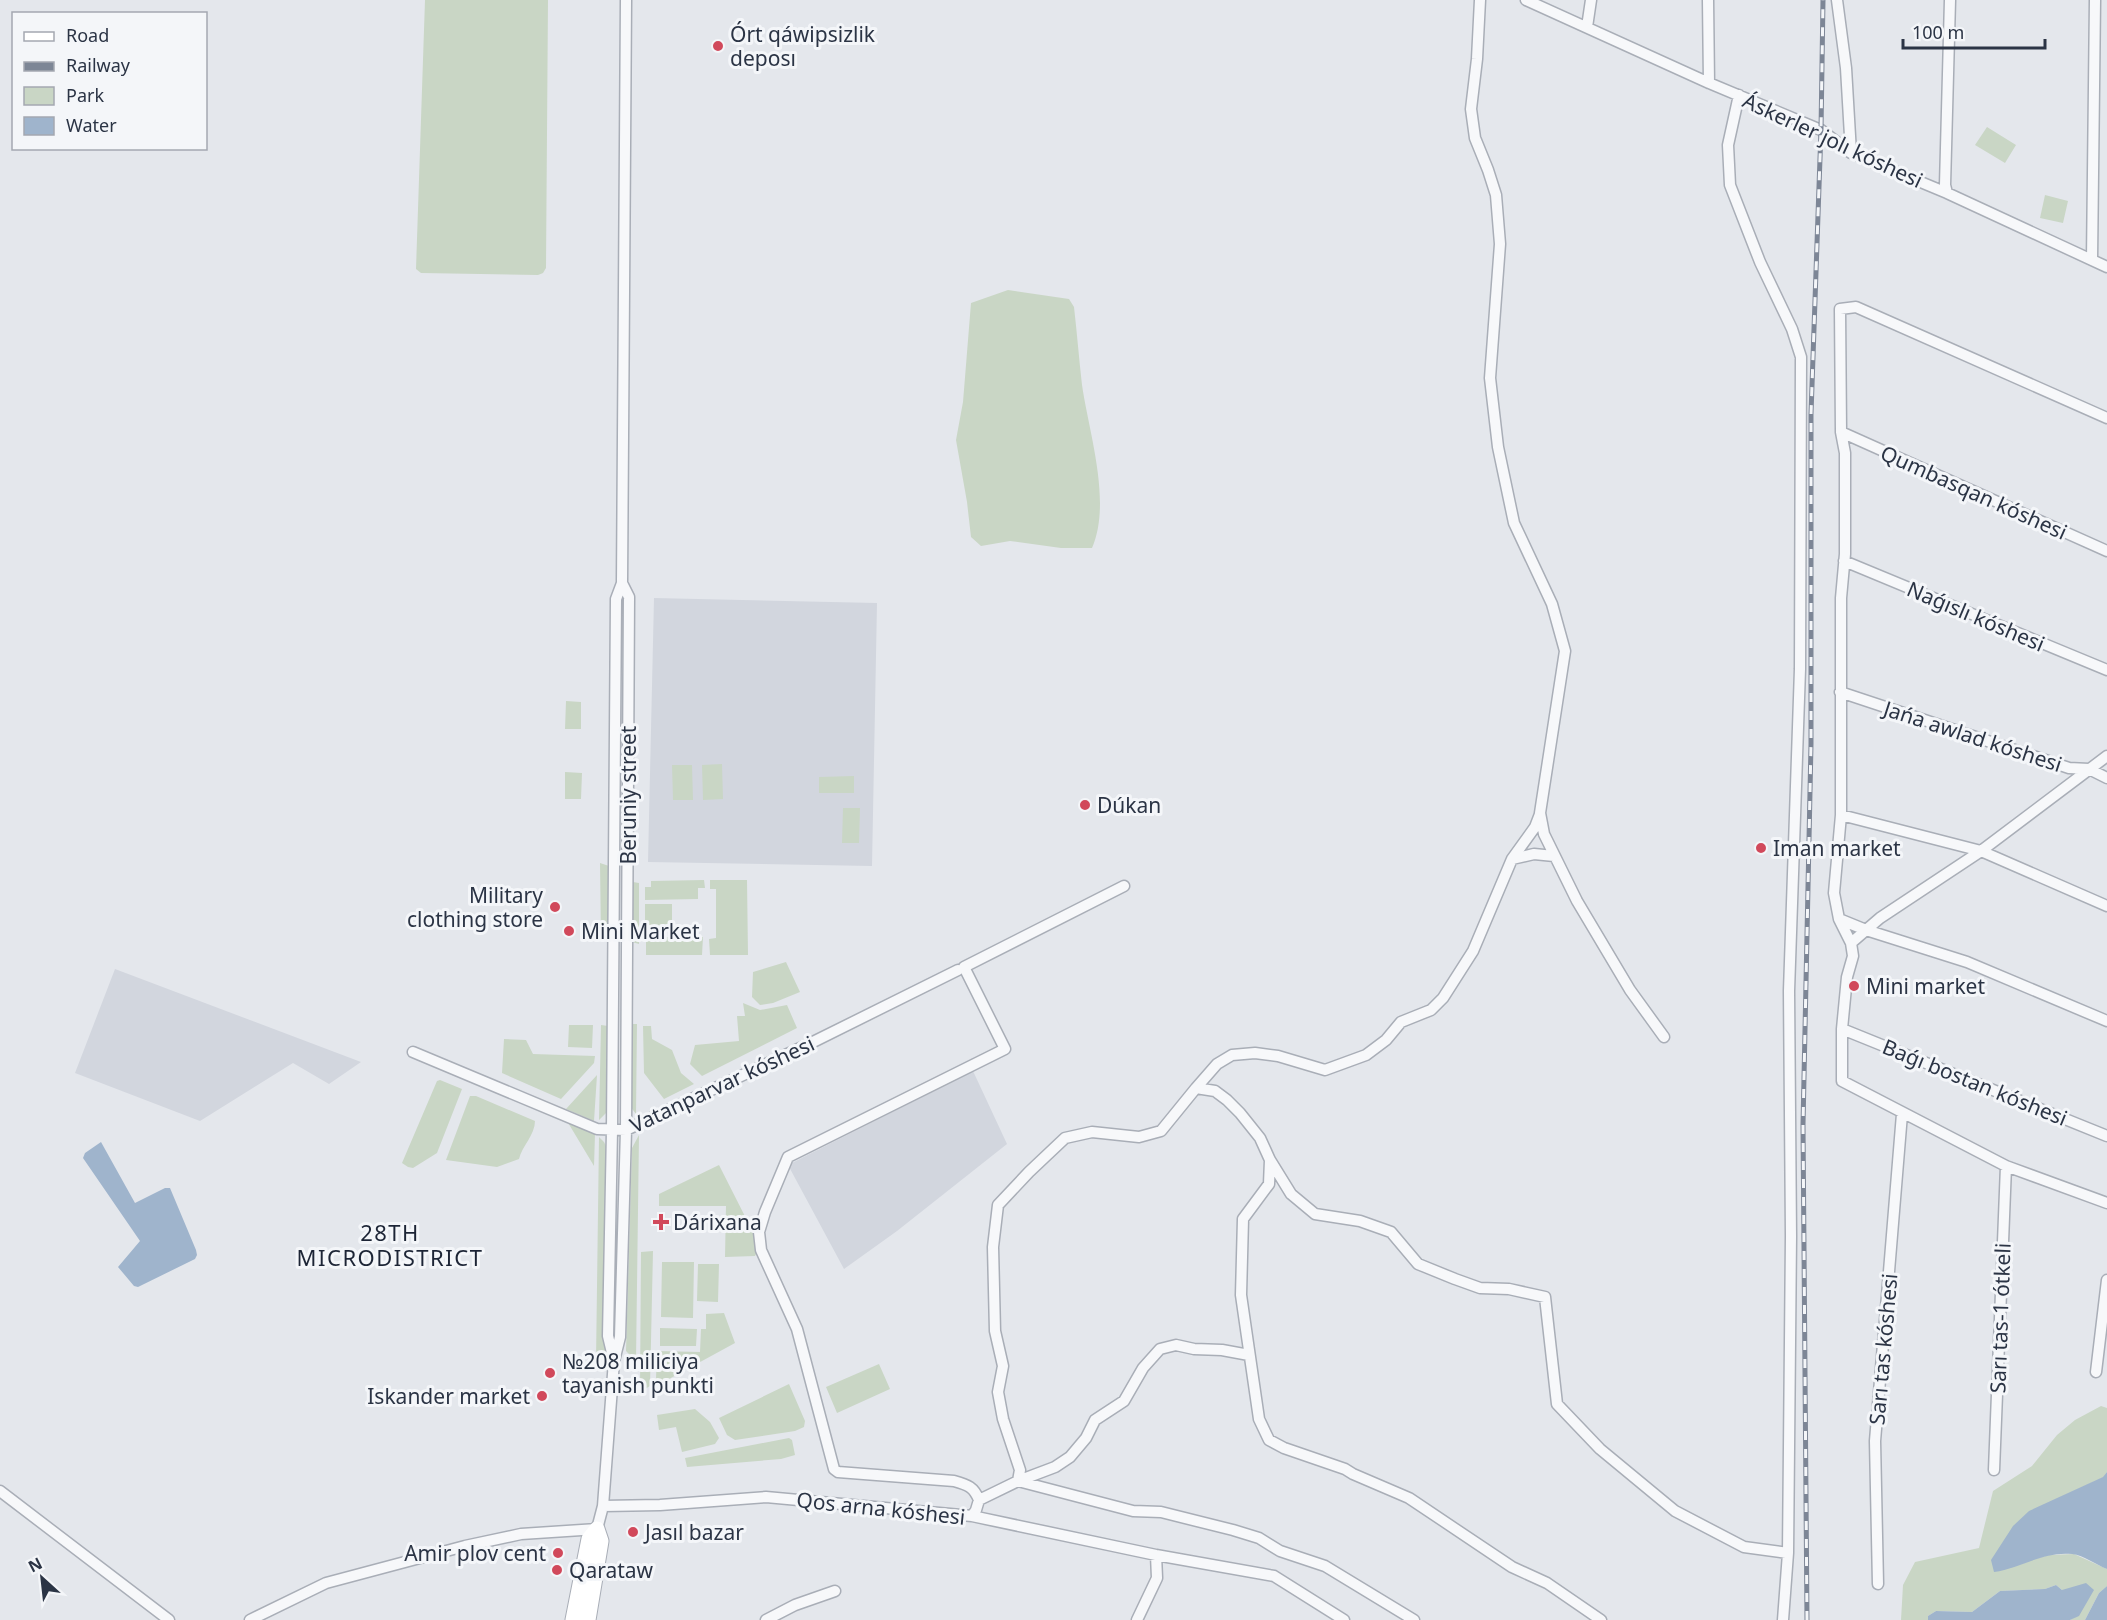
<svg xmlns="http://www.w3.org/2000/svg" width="2107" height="1620" viewBox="0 0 2107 1620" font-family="'Noto Sans',sans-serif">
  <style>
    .built { fill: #d2d6de }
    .green { fill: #c9d6c5 }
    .water { fill: #9fb4cc }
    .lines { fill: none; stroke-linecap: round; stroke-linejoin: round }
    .street-casing { stroke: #a9aeb7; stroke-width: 13 }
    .secondary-casing { stroke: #a9aeb7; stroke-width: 17 }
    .street { stroke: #f7f8fa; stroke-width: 10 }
    .secondary { stroke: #fff; stroke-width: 15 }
    .rail-casing { stroke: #7d8696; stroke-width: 5 }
    .rail { stroke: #f4f6f9; stroke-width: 3; stroke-dasharray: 9; stroke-linecap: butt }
    .poi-dot { fill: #d1495b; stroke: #f4f6f9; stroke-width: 2 }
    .labels { text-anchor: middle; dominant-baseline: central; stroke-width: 6; stroke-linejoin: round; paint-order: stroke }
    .poi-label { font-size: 21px; fill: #2b3445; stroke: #f4f6f9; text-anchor: start }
    .street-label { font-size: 21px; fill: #2b3445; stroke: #f4f6f9 }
    .neighbourhood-label { font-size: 22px; letter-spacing: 1.5px; fill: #1d2536; stroke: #f4f6f9 }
  </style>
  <rect width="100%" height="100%" fill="#e4e7ec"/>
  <path class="built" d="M654 598 877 603 872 866 648 862Z
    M115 969 361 1062 329 1084 293 1063 200 1121 75 1073Z
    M973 1071 1007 1144 897 1231 844 1269 788 1165Z"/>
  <path class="green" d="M425 0H548L546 268 543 273 538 275 421 273 416 269Z
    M1987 127 2016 145 2005 163 1975 145Z
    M2045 195 2068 201 2063 223 2040 218Z
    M1008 290 1069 299 1074 307C1077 333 1079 359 1082 385 1089 433 1112 502 1092 548H1061L1010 541 981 546 971 537 967 502 956 440 963 402 971 303Z
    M566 701 581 702V729H565Z
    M722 764 723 799 703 800 702 765Z
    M672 765H692L693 800H673Z
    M565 772 582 773 581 799H565Z
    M854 776V793H819V777Z
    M843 808H860L859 843H842Z
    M600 863 609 866 611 940 601 938Z
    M704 880 705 888H698V899L645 900V887H651V881Z
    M710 880H747L748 955H710L709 939 716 938V889H710Z
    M633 882 639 883V944L632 942Z
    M645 904H672V931H645Z
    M646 937H703L702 955H646Z
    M786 962 800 992 773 1003 760 1005 752 997 753 972Z
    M743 1003 760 1010 787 1005 797 1028 702 1076 690 1064 695 1045 739 1041 737 1016H745Z
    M631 1024H637L636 1114 630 1106Z
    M569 1025H593L592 1048 568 1047Z
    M601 1025 608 1026V1111L599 1120Z
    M643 1026H651L652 1039 672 1050 681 1073 694 1084 664 1099 644 1073Z
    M504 1039 526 1040 533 1054 595 1056 594 1063 561 1099 502 1073Z
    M597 1075 594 1121 566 1109Z
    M440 1080 462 1089 437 1153 413 1168 408 1167 402 1163 437 1081Z
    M470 1096H476L535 1121C535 1135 522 1146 519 1159L497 1167 446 1160Z
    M567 1121 595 1134 594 1166Z
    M639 1135 636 1361 626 1351 632 1148Z
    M599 1137 604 1142 609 1152 605 1351 596 1361Z
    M719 1165 760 1246 755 1256 725 1257 726 1206H659V1194Z
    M653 1251 650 1386 640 1392 641 1252Z
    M662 1262H694L693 1318 661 1317Z
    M698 1264H719L718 1302 697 1301Z
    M724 1313 735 1343 658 1385 656 1379 657 1351 700 1352 701 1329H706V1314Z
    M660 1328 697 1329 696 1346H660Z
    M879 1364 890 1389 837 1413 826 1387Z
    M789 1384 805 1421 804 1427 795 1431 735 1440 727 1435 719 1418Z
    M2101 1406 2107 1408V1472L2104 1477 2029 1512 2030 1560 2049 1555 2074 1554 2107 1569V1586L2099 1593 2085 1620H2070L2079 1615 2062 1590 2056 1585 2045 1589 2000 1591 1972 1612 1936 1611 1928 1616V1620H1901L1903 1585 1915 1562 1979 1548 1993 1491 2032 1466 2057 1435 2075 1420Z
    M695 1409 710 1422 719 1438 715 1444 682 1452 676 1427 659 1430 657 1415Z
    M789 1438 792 1440 795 1455 781 1459 687 1467 685 1458Z"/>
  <path class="water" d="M101 1142 135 1203 165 1188H170L196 1250 197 1255 195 1259 138 1287 134 1286 118 1267 140 1241 83 1158 85 1153Z
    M2107 1472V1569C2096 1565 2084 1555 2072 1554 2044 1551 2021 1568 1994 1572L1991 1560 2013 1526 2029 1511 2103 1477Z
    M2086 1583 2094 1590 2079 1616 2070 1620H1928V1616L1936 1611 1972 1612 2000 1591 2045 1589 2056 1585 2062 1590Z
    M2107 1586V1620H2085L2099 1593Z"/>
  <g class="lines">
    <g class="street-casing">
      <path id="street" d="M1480 0 1477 59 1471 109 1475 138 1488 170 1496 195 1500 244 1490 378 1498 447 1514 523 1552 604 1565 651 1540 813 1544 834 1577 901 1630 990 1664 1037
        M1526 0 1709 83 1821 130 1851 153 1947 193 2107 267
        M1708 0 1709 83
        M1837 0 1846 68 1851 153
        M1587 27 1591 0
        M1739 95 1728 145 1730 185 1760 262 1792 329 1801 357 1800 669 1789 991 1791 1236 1788 1553 1783 1620
        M1947 193 1945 185 1950 0
        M2092 260 2095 0
        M2107 418 1856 307 1840 309 1841 432 1845 453V554L1841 598V815L1834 893 1839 919 1851 943 1853 956 1847 977 1842 1029V1081L2006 1166 2107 1203
        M1841 432 2107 551
        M1844 561 2107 670
        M1840 692 2069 768 2089 769 2107 778
        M1841 815 1981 851 2107 906
        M1512 859 1534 854 1554 856
        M1839 919 1866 930 1967 962 2107 1021
        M1851 943 1880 918 1981 851 2107 756
        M1842 1029 2107 1136
        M413 1052 597 1129 626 1130 811 1043 958 970
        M1196 1088 1217 1064 1232 1055 1255 1053 1278 1056 1325 1070 1366 1055 1386 1040 1401 1022 1431 1010 1443 998 1473 951 1512 859 1535 827 1540 814
        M1270 1160 1291 1194 1315 1214 1360 1221 1391 1232 1418 1264 1455 1279 1480 1288 1509 1289 1545 1297 1557 1404 1600 1449 1675 1511 1744 1547 1788 1553
        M614 1361 608 1336 612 1130 616 599 622 583 626 0
        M2096 1372 2107 1280
        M1994 1470 2006 1166
        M1018 1481 1020 1470 1003 1419 998 1392 1003 1366 995 1331 993 1247 998 1205 1029 1172 1065 1138 1092 1132 1139 1137 1161 1131 1196 1088 1215 1091 1227 1100 1240 1113 1260 1138 1270 1160 1269 1184 1243 1219 1241 1295 1259 1419 1269 1440 1284 1448 1345 1469 1353 1474 1409 1498 1512 1567 1547 1583 1601 1620
        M1018 1481 1133 1511 1161 1512 1233 1530 1259 1538 1280 1551 1325 1566 1414 1620
        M0 1491 169 1620
        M979 1500C974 1487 968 1485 954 1481L838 1472 834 1469 797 1329 761 1250 759 1232 765 1212 788 1157 1005 1049 964 967 1124 886
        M603 1506 660 1505 766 1497 972 1516 1156 1555 1274 1576 1344 1620
        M972 1516 976 1510 979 1500 1018 1481 1055 1467 1070 1457 1086 1438 1095 1420 1124 1401 1143 1368 1160 1349 1176 1345 1194 1349 1222 1350 1249 1355
        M1878 1584 1875 1441 1902 1114
        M250 1620 326 1583 465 1546 521 1534 597 1529 603 1506 614 1361 620 1337 626 1130 629 597 622 583
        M766 1620 795 1605 835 1591
        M1137 1620 1157 1578 1156 1555"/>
    </g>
    <g class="secondary-casing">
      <path id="secondary" d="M573 1620 589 1539 597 1529
        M588 1620 601 1541 597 1529"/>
    </g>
    <use href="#street" class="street"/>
    <use href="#secondary" class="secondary"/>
    <g class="rail-casing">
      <path id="rail" d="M1807 1620 1803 1125 1811 744V414L1821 130 1823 0"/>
    </g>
    <use href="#rail" class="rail"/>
  </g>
  <g class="poi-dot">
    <circle cx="718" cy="46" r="6"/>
    <circle cx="1085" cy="805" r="6"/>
    <circle cx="1761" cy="848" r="6"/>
    <circle cx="555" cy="907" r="6"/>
    <circle cx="569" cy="931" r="6"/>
    <circle cx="1854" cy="986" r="6"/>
    <path d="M658 1213h6v6h6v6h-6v6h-6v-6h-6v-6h6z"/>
    <circle cx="550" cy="1373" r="6"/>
    <circle cx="542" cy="1396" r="6"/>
    <circle cx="633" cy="1532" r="6"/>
    <circle cx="558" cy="1553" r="6"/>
    <circle cx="557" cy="1570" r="6"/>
  </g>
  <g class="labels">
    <g class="poi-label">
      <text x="730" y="34">Órt qáwipsizlik<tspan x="730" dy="24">deposı</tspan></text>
      <text x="1097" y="805">Dúkan</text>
      <text x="1773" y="848">Iman market</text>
      <text x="543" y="895" text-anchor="end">Military<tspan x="543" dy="24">clothing store</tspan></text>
      <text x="581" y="931">Mini Market</text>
      <text x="1866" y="986">Mini market</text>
      <text x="673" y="1222">Dárixana</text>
      <text x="562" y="1361">№208 miliciya<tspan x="562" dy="24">tayanish punkti</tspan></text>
      <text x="530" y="1396" text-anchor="end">Iskander market</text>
      <text x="645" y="1532">Jasıl bazar</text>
      <text x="546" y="1553" text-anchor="end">Amir plov cent</text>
      <text x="569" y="1570">Qarataw</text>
    </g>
    <g class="street-label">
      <text transform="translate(1833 140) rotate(25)">Áskerler jolı kóshesi</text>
      <text transform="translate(1974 492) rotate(24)">Qumbasqan kóshesi</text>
      <text transform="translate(1976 616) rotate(23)">Naǵıslı kóshesi</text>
      <text transform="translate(1973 736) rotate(18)">Jańa awlad kóshesi</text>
      <text transform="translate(628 795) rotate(-90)">Beruniy street</text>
      <text transform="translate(1975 1082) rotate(22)">Baǵı bostan kóshesi</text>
      <text transform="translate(722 1084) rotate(-25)">Vatanparvar kóshesi</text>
      <text transform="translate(2000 1318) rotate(-88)">Sarı tas-1 ótkeli</text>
      <text transform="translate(1883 1349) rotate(-85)">Sarı tas kóshesi</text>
      <text transform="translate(881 1508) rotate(6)">Qos arna kóshesi</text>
    </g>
    <g class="neighbourhood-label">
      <text x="390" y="1232">28TH<tspan x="390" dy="25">MICRODISTRICT</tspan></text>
    </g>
  </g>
  <rect x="12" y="12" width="195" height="138" fill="#f4f6f9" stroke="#a4a8b1" stroke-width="1.5"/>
  <rect x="24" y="32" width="30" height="9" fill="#ffffff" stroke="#a4a8b1" stroke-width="1.5"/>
  <text x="66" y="42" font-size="18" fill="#2b3445">Road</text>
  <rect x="24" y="62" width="30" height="9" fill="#7d8696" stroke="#a4a8b1" stroke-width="1.5"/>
  <text x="66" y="72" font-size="18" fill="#2b3445">Railway</text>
  <rect x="24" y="87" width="30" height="18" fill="#c9d6c5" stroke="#a4a8b1" stroke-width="1.5"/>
  <text x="66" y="102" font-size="18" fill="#2b3445">Park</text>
  <rect x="24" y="117" width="30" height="18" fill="#9fb4cc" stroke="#a4a8b1" stroke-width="1.5"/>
  <text x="66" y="132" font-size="18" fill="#2b3445">Water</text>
  <g transform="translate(42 1578) rotate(333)" stroke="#f4f6f9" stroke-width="4.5" paint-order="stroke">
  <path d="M0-4.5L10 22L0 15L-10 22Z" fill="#2b3445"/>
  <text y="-9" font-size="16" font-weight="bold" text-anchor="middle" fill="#2b3445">N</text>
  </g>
  <path d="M1903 39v9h142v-9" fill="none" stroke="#2b3445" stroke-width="3"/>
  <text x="1912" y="39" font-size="18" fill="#2b3445" stroke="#f4f6f9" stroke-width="4.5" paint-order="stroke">100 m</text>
</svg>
